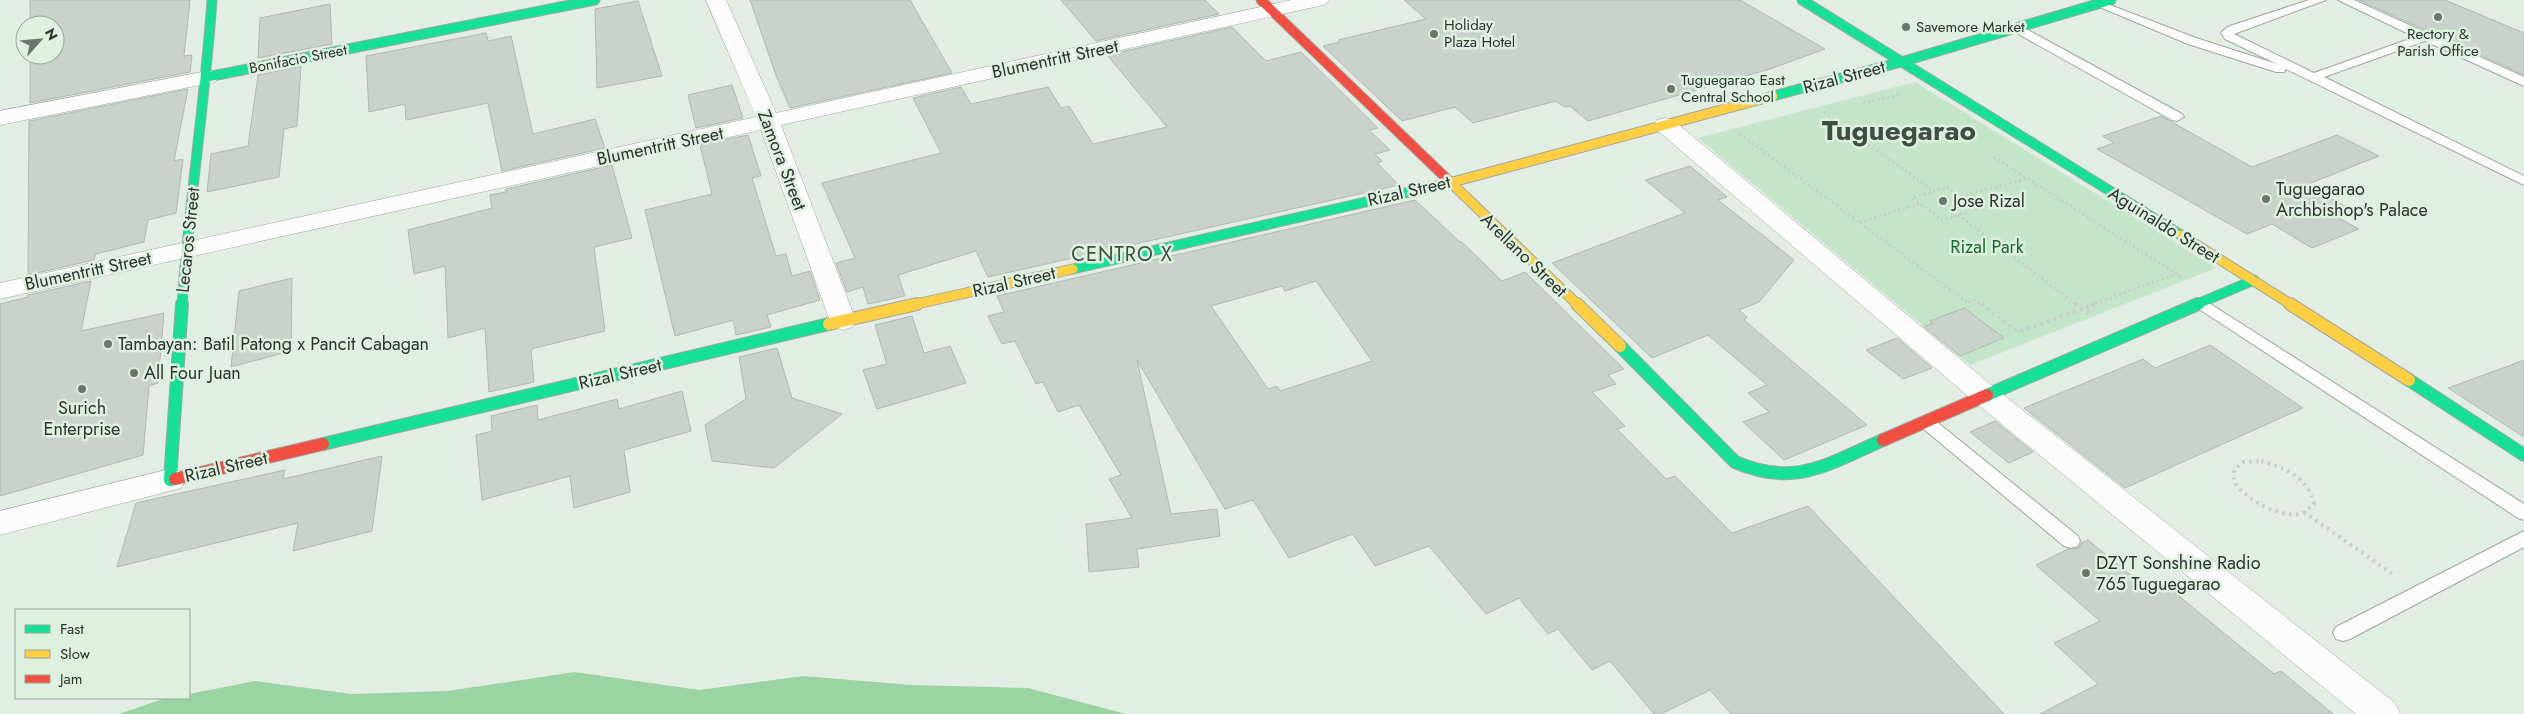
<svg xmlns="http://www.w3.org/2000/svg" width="2524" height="714" viewBox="0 0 2524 714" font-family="Jost,sans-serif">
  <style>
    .green { fill: #c4e5c8 }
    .water { fill: #9bd4a3 }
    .building { fill: #cad3cb; stroke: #b0b8b1; fill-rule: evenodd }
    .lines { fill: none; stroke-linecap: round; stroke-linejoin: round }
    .lane-casing { stroke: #9fa7a0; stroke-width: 2 }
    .street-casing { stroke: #9fa7a0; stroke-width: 1 }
    .fast-far1-casing { stroke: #9fa7a0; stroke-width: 11 }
    .fast-casing { stroke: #9fa7a0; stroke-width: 14 }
    .slow-far1-casing { stroke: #9fa7a0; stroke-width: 11 }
    .slow-casing { stroke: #9fa7a0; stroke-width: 14 }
    .jam-far1-casing { stroke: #9fa7a0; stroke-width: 11 }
    .jam-casing { stroke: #9fa7a0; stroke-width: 14 }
    .path-far1 { stroke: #c8ccc8; stroke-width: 2.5; stroke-dasharray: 2 3; stroke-linecap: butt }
    .path { stroke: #c8ccc8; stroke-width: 4; stroke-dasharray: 2.5 4.5; stroke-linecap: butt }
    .lane { fill: #fbfcfb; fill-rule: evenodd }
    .street { fill: #fbfcfb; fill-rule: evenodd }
    .fast-far1 { stroke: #16e098; stroke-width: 9 }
    .fast { stroke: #16e098; stroke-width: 12 }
    .slow-far1 { stroke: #ffcf43; stroke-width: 9 }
    .slow { stroke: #ffcf43; stroke-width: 12 }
    .jam-far1 { stroke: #f24e42; stroke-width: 9 }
    .jam { stroke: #f24e42; stroke-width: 12 }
    .poi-dot { fill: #6c756d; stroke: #def1df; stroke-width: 2 }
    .labels { text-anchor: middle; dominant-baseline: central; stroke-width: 5; stroke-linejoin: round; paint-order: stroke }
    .far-poi-label { font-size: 15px; fill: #2c342d; stroke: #def1df; text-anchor: start }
    .far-street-label { font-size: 15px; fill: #2c342d; stroke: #def1df }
    .street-label { font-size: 18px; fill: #2c342d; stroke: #def1df }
    .poi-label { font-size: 18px; fill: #2c342d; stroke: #def1df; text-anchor: start }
    .park-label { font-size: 18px; fill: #17692c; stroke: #def1df }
    .quarter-label { font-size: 20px; letter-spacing: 1px; fill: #3e4e40; stroke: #def1df }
    .town-label { font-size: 28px; font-weight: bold; fill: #3e4e40; stroke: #def1df }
  </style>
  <rect width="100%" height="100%" fill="#e2ede3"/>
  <path class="green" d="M1915 82 2216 268 1970 365 1698 138Z"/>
  <path class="water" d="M575 672 699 690 803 676 911 685 1028 688 1126 714H119L166 698H189V694L255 681 352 694 447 691Z"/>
  <path class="building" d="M30 0H190L184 56 192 55 190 72 30 103V55H55V25H30Z
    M750 0H910L952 73 790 108 777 78Z
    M1061 0H1205L1219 14 1096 41Z
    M1404 0H1740L1825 49 1770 69 1588 121 1570 106 1564 107 1556 101 1473 123 1455 107 1402 121 1323 46 1340 42 1338 40 1426 19Z
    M2359 0H2445L2524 33V75Z
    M638 1 662 76 597 88 595 9Z
    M330 4 332 44 258 58 260 18Z
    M1232 27 1266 61 1301 52 1378 128 1369 130 1390 150 1375 154 1382 161 1377 163 1399 185 988 277 976 251 898 275 905 296 868 304 863 287 847 292 836 263 855 258 822 183 941 153 913 98 961 87 971 104 1048 87 1061 108 1069 106 1093 144 1167 127 1107 55Z
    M486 33 488 41 511 36 533 134 595 119 605 148 502 171 488 103 406 120 405 104 369 112 366 56Z
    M301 66 297 126 284 129 279 177 207 192 211 154 248 146 258 75Z
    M732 85 743 118 696 128 688 95Z
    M188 89 174 161 183 159 176 213 148 220 144 242 96 254 94 260 28 275 29 121Z
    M2161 116 2252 167 2337 135 2379 156 2306 185 2350 209 2335 216 2359 229 2312 248 2272 224 2247 234 2097 149 2114 143 2103 136Z
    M748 135 761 176 752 178 776 256 786 254 792 276 810 271 820 300 767 315 771 327 736 335 733 320 675 336 645 210 712 194 700 145Z
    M612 165 632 238 594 247 605 331 531 349 534 382 489 392 485 328 448 338 445 266 414 274 408 230 492 208 490 195 506 192V189Z
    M1690 166 1727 197 1718 200 1794 260 1759 302 1739 310 1747 317 1744 320 1867 425 1784 460 1743 422 1769 412 1748 393 1767 385 1708 335 1652 358 1552 263 1685 213 1645 180Z
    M1415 200 1460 242H1462L1502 281 1525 272 1624 369 1608 375 1616 384 1592 392 1625 426 1617 429 1666 479 1675 476 1732 533 1808 506 2004 714H1731L1710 690 1661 714H1654L1610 661 1592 670 1558 629 1548 634 1519 598 1486 614 1429 546 1375 566 1353 534 1289 558 1253 500 1225 509 1137 360 1171 514 1217 509 1220 536 1137 549 1139 567 1089 572 1086 524 1132 518 1109 479 1121 475 1079 405 1058 412 1043 382 1036 384 1015 341 1002 344 988 316 1004 312 997 296ZM1316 281 1372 361 1280 391 1277 386 1268 389 1211 306 1282 286 1285 291Z
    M292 278 291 351 231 367 239 291Z
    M91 281 81 331 164 313 158 383 149 386 143 455 0 496V304L28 297V295Z
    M1964 308 2004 338 1960 356 1924 327 1933 323 1930 321Z
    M912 316 924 353 950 346 966 383 877 409 863 370 887 364 875 325Z
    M1897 338 1932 368 1903 379 1866 350Z
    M2210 345 2303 408 2125 488 2024 408 2143 359 2155 368Z
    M777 348 792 398 842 414 774 468 712 461 705 425 746 399 739 357Z
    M2524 360V437L2448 388 2503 368Z
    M682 391 691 431 624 450 630 492 574 508 570 476 482 500 476 435 492 431 491 416 537 405 538 420 617 399 619 409Z
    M1995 421 2033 452 2009 463 1970 432Z
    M382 456 372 531 293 551 298 523 117 567 136 503 285 470 283 479Z
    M2088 540 2155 595 2169 588 2274 674 2281 671 2333 714H2040L2098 684 2054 643 2100 621 2036 565 2068 549 2079 548 2081 543Z"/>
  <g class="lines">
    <g class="lane-casing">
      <path id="lane" d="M2097 0 2196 38 2277 64 2225 39 2221 33 2227 27 2309 0H2326L2234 34 2314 73 2415 37 2338 0H2354L2524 77V86L2425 41 2324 77 2524 176V185L2286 69 2284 72H2276L2188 44 2095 5 2093 3Z
        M2017 24 2182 114 2184 117 2177 121 2172 120 2013 31V25Z
        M2201 298 2524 504V520L2518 518 2196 307 2193 303 2196 299Z
        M1926 416 1932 418 2078 536 2080 541 2078 546 2071 548 2064 546 1920 426 1917 422 1920 418Z
        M2524 531V547L2350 639 2343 641 2336 639 2333 633 2336 627Z"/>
    </g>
    <g class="street-casing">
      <path id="street" d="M706 0H726L776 113 1292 0H1329L1326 4 1319 6 781 125 856 321 852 327 843 330 834 327 830 321 761 130 0 299V283L756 117Z
        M207 71 215 72 218 77 215 82 0 125V111Z
        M1665 118 1673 120 1996 389 2395 703 2400 714H2356L1976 403 1657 130 1654 125 1657 120Z
        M170 469 181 472 185 480 181 488 0 535V511Z"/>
    </g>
    <g class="fast-far1-casing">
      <path id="fast-far1" d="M1802 0 2181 235
        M207 77 595 0
        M1773 96 1901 62 2111 0
        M1073 269 1449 183
        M182 305C189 203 205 102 212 0
        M2195 305 2254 280"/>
    </g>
    <g class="fast-casing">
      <path id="fast" d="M1620 346 1735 462C1795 488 1828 464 1883 440
        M2409 380 2524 455
        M1987 395 2198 304
        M323 444 829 324
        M175 479 170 480 182 304"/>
    </g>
    <g class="slow-far1-casing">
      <path id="slow-far1" d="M1445 177 1578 305
        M1449 183 1773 96
        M2181 235 2292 305
        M912 305 1073 269"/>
    </g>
    <g class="slow-casing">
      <path id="slow" d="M1577 304 1620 346
        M2290 304 2409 380
        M829 324 917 304"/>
    </g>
    <g class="jam-far1-casing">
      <path id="jam-far1" d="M1261 0 1445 177"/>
    </g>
    <g class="jam-casing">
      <path id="jam" d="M1883 440 1987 395
        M175 479 323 444"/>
    </g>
    <path class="path-far1" d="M1863 103 1899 95
      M1824 112 1933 191
      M1740 134 1968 303 1975 300 1982 305
      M1994 157 2183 278
      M1947 187 1978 209 1942 220 1912 198Z
      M1961 196 2027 179
      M1958 215 2077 305
      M1860 222 1920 204
      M2091 305 2176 274"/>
    <path class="path" d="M1981 304 2019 332 2095 304
      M2075 304 2091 316
      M2261 461C2286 468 2307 477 2314 504 2311 506 2308 510 2305 512 2284 522 2245 499 2234 482V470L2243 462Z
      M2304 512 2394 575"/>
    <use href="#lane" class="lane"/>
    <use href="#street" class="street"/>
    <use href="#fast-far1" class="fast-far1"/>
    <use href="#fast" class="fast"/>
    <use href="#slow-far1" class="slow-far1"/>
    <use href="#slow" class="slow"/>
    <use href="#jam-far1" class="jam-far1"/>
    <use href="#jam" class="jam"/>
  </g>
  <g class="poi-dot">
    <circle cx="2438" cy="17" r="5"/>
    <circle cx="1906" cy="27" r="5"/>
    <circle cx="1434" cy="34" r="5"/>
    <circle cx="1671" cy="89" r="5"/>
    <circle cx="2266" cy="199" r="5"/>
    <circle cx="1943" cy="201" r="5"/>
    <circle cx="108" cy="344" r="5"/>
    <circle cx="134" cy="373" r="5"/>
    <circle cx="82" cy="389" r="5"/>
    <circle cx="2086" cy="573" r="5"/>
  </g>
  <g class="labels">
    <g class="far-poi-label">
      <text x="1444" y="25">Holiday<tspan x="1444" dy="17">Plaza Hotel</tspan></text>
      <text x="1916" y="27">Savemore Market</text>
      <text x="2438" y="34" text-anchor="middle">Rectory &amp;<tspan x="2438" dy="17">Parish Office</tspan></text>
      <text x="1681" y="80">Tuguegarao East<tspan x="1681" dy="17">Central School</tspan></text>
    </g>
    <g class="far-street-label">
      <text transform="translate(298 59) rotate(-11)">Bonifacio Street</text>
    </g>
    <g class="street-label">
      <text transform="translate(1055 59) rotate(-12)">Blumentritt Street</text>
      <text transform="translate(1844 77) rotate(-15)">Rizal Street</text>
      <text transform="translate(660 146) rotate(-12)">Blumentritt Street</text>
      <text transform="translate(782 160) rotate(69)">Zamora Street</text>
      <text transform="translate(1409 191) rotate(-13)">Rizal Street</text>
      <text transform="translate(2164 225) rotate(32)">Aguinaldo Street</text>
      <text transform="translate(188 240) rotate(-84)">Lecaros Street</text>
      <text transform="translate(1524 255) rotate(44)">Arellano Street</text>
      <text transform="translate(88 271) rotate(-12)">Blumentritt Street</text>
      <text transform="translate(1014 282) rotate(-13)">Rizal Street</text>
      <text transform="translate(620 374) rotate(-13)">Rizal Street</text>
      <text transform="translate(226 467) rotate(-13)">Rizal Street</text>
    </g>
    <g class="poi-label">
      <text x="2276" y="189">Tuguegarao<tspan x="2276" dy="21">Archbishop's Palace</tspan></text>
      <text x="1953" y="201">Jose Rizal</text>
      <text x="118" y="344">Tambayan: Batil Patong x Pancit Cabagan</text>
      <text x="144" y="373">All Four Juan</text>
      <text x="82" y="408" text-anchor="middle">Surich<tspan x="82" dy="21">Enterprise</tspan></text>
      <text x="2096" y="563">DZYT Sonshine Radio<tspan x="2096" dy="21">765 Tuguegarao</tspan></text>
    </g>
    <g class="park-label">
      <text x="1987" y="247">Rizal Park</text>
    </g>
    <g class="quarter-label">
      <text x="1122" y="254">CENTRO X</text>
    </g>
    <g class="town-label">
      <text x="1899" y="130">Tuguegarao</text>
    </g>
  </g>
  <rect x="15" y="609" width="175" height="90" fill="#def1df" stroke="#97a598"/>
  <rect x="25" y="625" width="25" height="8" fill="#16e098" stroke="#97a598"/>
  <text x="60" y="634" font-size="15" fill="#2c342d">Fast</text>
  <rect x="25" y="650" width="25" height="8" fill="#ffcf43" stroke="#97a598"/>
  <text x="60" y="659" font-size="15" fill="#2c342d">Slow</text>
  <rect x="25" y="675" width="25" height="8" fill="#f24e42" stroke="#97a598"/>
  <text x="60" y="684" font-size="15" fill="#2c342d">Jam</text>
  <g transform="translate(40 40) rotate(63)"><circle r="24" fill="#def1df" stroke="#97a598"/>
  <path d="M0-4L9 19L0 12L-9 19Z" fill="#6c756d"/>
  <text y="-8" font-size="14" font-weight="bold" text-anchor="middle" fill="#2c342d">N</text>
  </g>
</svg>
